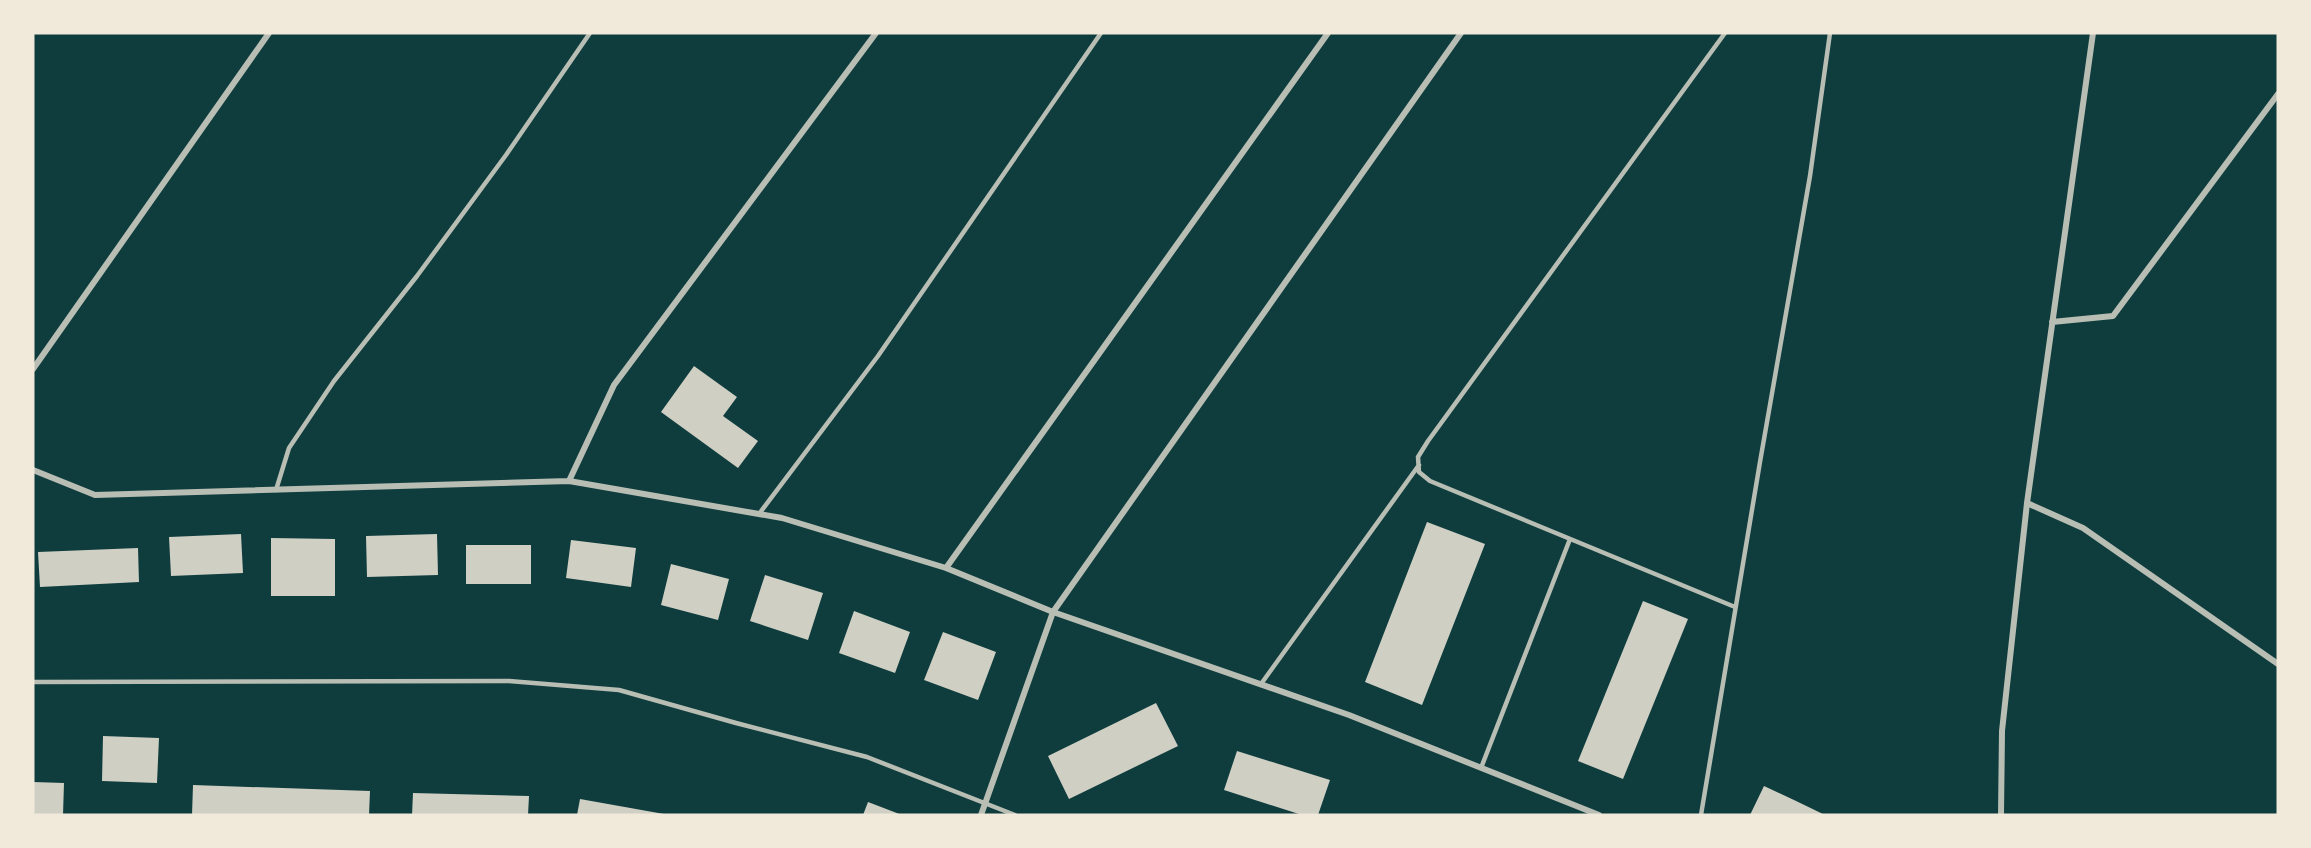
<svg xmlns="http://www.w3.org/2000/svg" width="2311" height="848" viewBox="0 0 2311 848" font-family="'Archivo Narrow',sans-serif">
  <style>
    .building { fill: #cfcfc3 }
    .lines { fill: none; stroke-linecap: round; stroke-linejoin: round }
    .service { stroke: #b8beb3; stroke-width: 4.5 }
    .minor { stroke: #b8beb3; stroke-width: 6 }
  </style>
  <rect width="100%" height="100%" fill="#0f3d3e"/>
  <path class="building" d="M694 366 737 397 723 416 758 441 738 468 661 412Z
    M1427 522 1485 544 1422 705 1365 682Z
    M241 534 243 573 171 576 169 537Z
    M437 534 438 575 367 577 366 536Z
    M271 538 335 539V596H271Z
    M571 540 636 548 631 587 566 578Z
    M466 545H531V584H466Z
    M138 548 139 582 40 587 38 552Z
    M671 564 729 579 718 620 661 605Z
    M765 575 823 593 808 640 750 621Z
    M1643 601 1688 619 1623 779 1578 761Z
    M854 611 910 632 895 673 839 653Z
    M943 632 996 652 978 700 924 680Z
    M1156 703 1178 746 1069 799 1048 756Z
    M103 736 159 738 157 783 102 781Z
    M1237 751 1330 780 1318 815H1302L1224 790Z
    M33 782 64 783 63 815H33Z
    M193 785 370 791 369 815H192Z
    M1764 786 1794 800 1825 815H1750Z
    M413 793 529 796 528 815H412Z
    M580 799 664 814V815H577Z
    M868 802 902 815H863Z"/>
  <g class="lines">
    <path class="service" d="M1725 33 1428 441 1418 457 1419 472 1430 481 1735 607
      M276 490 289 448 334 381 417 276 506 155 590 33
      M759 514 878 356 1101 33
      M33 682 509 681 619 690 736 723 867 757 1015 815
      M1261 684 1419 465
      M1481 768 1570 539
      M1701 815 1760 462 1810 176 1830 33"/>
    <path class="minor" d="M2052 322 2113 316 2278 94
      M33 369 269 33
      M33 470 95 495 569 481 782 518 946 568 1053 612 1349 715 1599 815
      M569 481 614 385 876 33
      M2027 503 2083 528 2278 664
      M946 568 1328 33
      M981 815 1053 612 1461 33
      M2001 815 2002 731 2027 503 2093 33"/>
  </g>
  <rect width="2311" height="848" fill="none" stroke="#f1e9da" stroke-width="69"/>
</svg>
